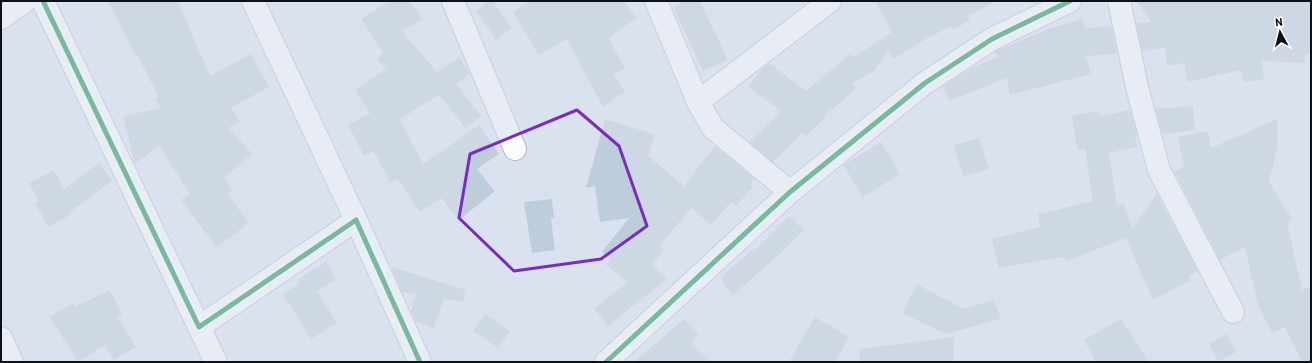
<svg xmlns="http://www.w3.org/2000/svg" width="1312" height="363" viewBox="0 0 1312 363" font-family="Barlow,sans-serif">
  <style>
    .building { fill: #becdda }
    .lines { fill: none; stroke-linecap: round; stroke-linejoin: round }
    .minor-casing { stroke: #b1b7c1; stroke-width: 24 }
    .minor { stroke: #f9fbfd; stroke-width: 22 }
    .cycleway-casing { stroke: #fff; stroke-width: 8 }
    .cycleway { stroke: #00873e; stroke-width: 5 }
    .marked { fill: none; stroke: #7b2cbf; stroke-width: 3; stroke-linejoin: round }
  </style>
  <rect width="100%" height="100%" fill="#dae2ef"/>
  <path class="building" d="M108 1H178L210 76 251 54 269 87 231 108 240 121 229 128 252 154 224 178 232 190 227 193 249 223 217 247 181 200 190 194 159 146 135 164 123 116 161 108 155 100 159 97 137 55 136 56Z
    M389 1H410L422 19 402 31 437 72 459 57 470 74 456 84 481 116 465 128 439 95 400 119 423 164 479 125 499 154 477 169 495 191 459 220 441 198 420 212 398 179 390 183 374 151 364 156 348 125 370 113 355 90 386 69 377 59 383 53 361 19Z
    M489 1H493L512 28 496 40 476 11Z
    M529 1H624L637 18 608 38 625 68 613 74 625 91 603 107 567 39 539 55 513 12Z
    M685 1H700L728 60 703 71 673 7Z
    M875 1H996L968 16 970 20 953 30 951 26 924 40 893 59 888 52 873 72 853 83 856 89 823 117 825 118 806 136 803 132 773 162 749 142 781 111 748 87 761 70 769 63 806 91 850 54 854 57 892 32Z
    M1137 1H1311V54H1305V63L1262 61 1264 80 1243 82 1241 70 1187 82 1184 63 1167 66 1165 48 1142 51 1136 23 1151 22Z
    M1082 19 1085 28 1111 26 1117 54 1086 56 1091 74 1010 95 1007 78 949 101 943 86 971 68 998 57 995 52 998 50 1051 28Z
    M1193 106 1195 130 1162 134 1156 109Z
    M1130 110 1137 136H1135L1137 147 1109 153 1117 205 1124 203 1132 229 1157 194 1198 271 1189 276 1191 280 1153 300 1126 238 1066 261 1064 257 999 268 992 239 1040 227 1038 214 1093 201 1085 149 1077 150 1072 116 1099 111 1100 116Z
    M605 119 655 134 648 156 684 186 715 146 755 179 750 184 753 187 746 195 736 206 731 202 711 225 691 208 660 246 664 250 652 265 667 279 608 326 594 309 627 282 606 265 610 259 602 252 629 218 600 222 595 186 586 188Z
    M1277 119 1278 145 1269 182 1292 219 1287 222 1302 290 1311 286V362H1302L1285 327 1272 333 1258 305 1245 247 1220 260 1174 171 1184 167 1178 137 1208 131 1211 148Z
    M979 138 989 169 963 176 954 145Z
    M881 142 900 174 863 197 843 165Z
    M99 163 112 181 70 212 71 214 49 227 35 204 39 202 29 183 54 170 64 189Z
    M552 199 554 218 551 219 555 250 532 253 524 202Z
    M789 216 804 230 782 252 733 295 722 283 724 282 720 278 752 250 753 252Z
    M326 262 336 280 317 291 337 323 311 339 283 294 300 283 298 279Z
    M392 267 466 290 463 302 444 299 434 328 416 322 411 311 416 294 402 292 392 269Z
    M917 284 963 309 994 300 1000 319 946 334 902 313Z
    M110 290 122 314 117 317 136 347 114 360 105 345 78 362 50 317 73 303 75 307Z
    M485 314 510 331 498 348 473 331Z
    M815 317 849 337 835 362H789Z
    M684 319 699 334 691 344 711 362H634Z
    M1121 319 1149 362H1096L1084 340Z
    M1227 334 1236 352 1218 362 1209 344Z
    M954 337V362H860L859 349Z"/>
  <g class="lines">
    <g class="minor-casing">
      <path id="minor" d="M43 1 199 327 356 220 420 362
        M253 1 356 220
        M453 1 515 149
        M656 1 698 102 713 128 790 192
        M1119 1 1137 87 1159 170 1233 312
        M1 18 25 1
        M698 102 830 1
        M199 327 216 362
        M1 338 12 362
        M606 362 790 192 925 83 992 39 1070 1"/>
    </g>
    <use href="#minor" class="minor"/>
    <g class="cycleway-casing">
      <path id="cycleway" d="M43 1 199 327 356 220 420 362
        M606 362 790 192 925 83 992 39 1070 1"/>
    </g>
    <use href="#cycleway" class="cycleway"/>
  </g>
  <path d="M0 0H1312V363H0ZM577 110 619 146 647 226 601 259 514 271 459 218 470 154Z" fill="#dae2ef" fill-opacity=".55" fill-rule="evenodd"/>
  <path class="marked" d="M577 110 619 146 647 226 601 259 514 271 459 218 470 154Z"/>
  <rect width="1312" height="363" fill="none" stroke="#0c1018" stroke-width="4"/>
  <g transform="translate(1280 32) rotate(353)" stroke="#ffffff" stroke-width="3" paint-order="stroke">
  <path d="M0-3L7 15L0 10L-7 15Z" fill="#0c1018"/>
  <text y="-6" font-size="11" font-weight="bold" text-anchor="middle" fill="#0c1018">N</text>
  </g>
</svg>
